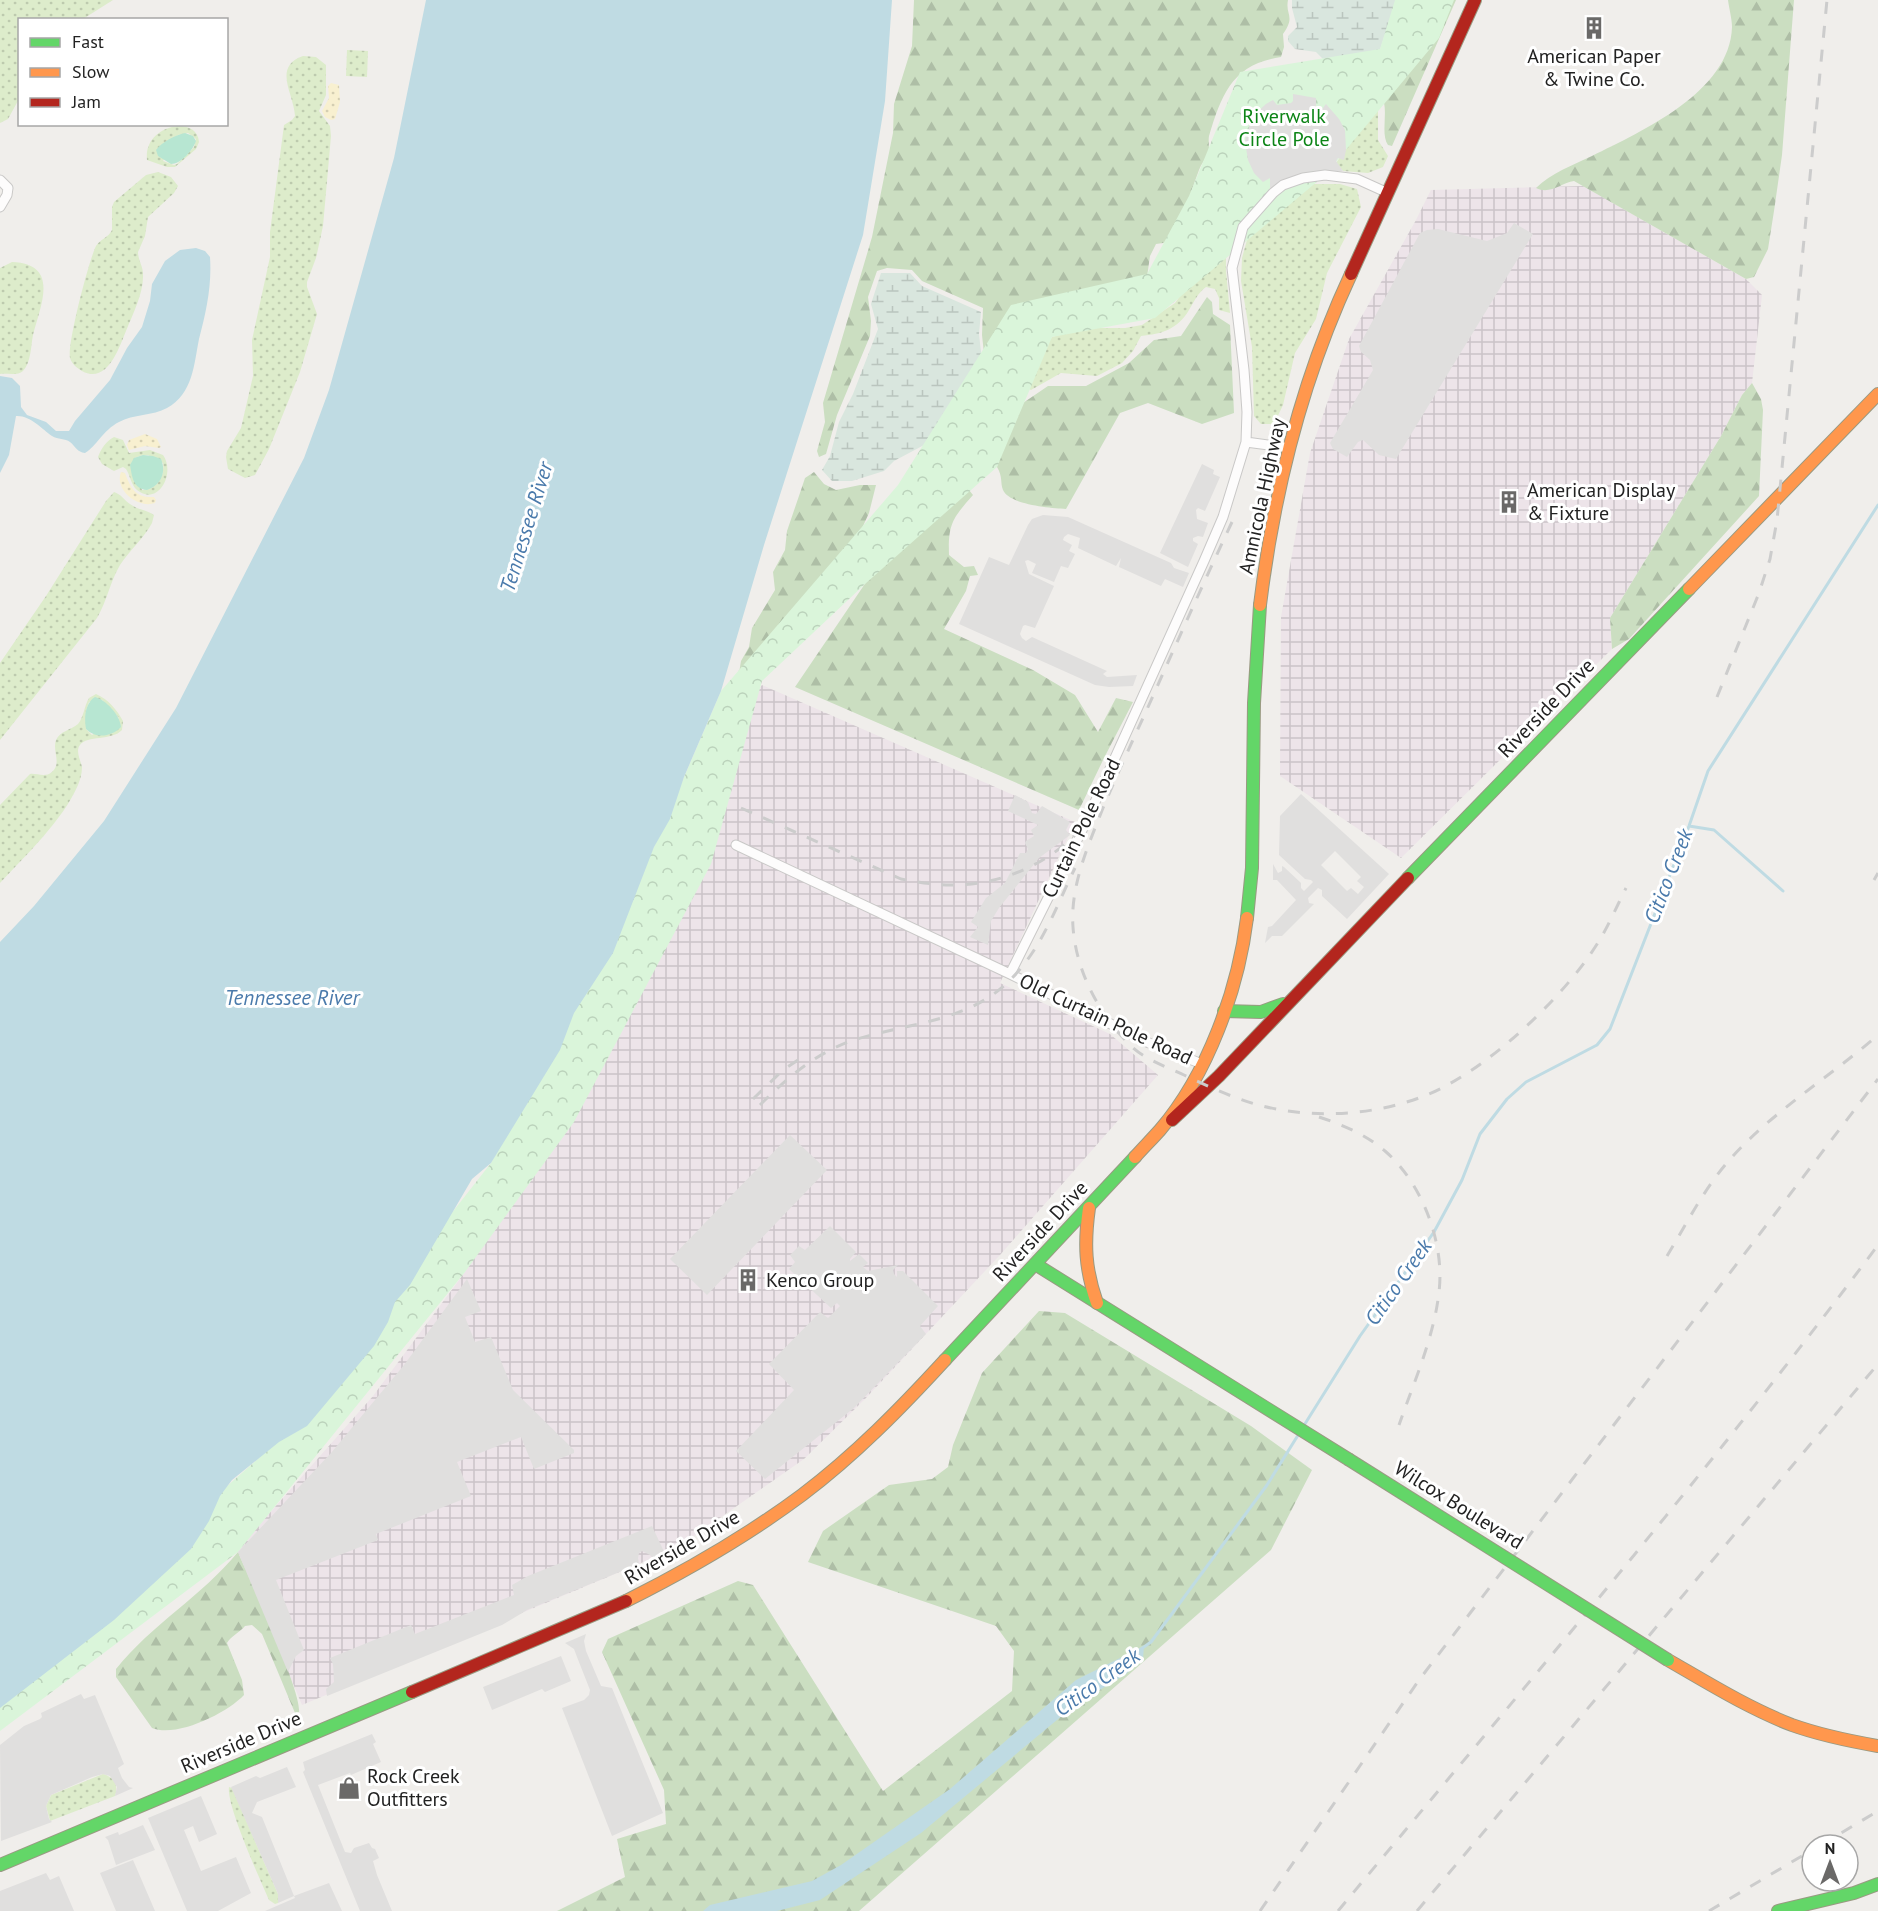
<svg xmlns="http://www.w3.org/2000/svg" width="1878" height="1911" viewBox="0 0 1878 1911" font-family="'PT Sans',sans-serif">
  <style>
    .industrial { fill: url(#industrial-grid) }
    .grass { fill: url(#grass-dots); fill-rule: evenodd }
    .forest { fill: url(#forest-firs) }
    .wetland { fill: url(#wetland-marsh) }
    .sand { fill: url(#sand-dots) }
    .park { fill: url(#park-crowns) }
    .pitch { fill: #b7e6d2 }
    .parking { fill: #e0dfde; fill-rule: evenodd }
    .water { fill: #bfdbe3 }
    .lines { fill: none; stroke-linecap: round; stroke-linejoin: round }
    .stream { stroke: #bfdbe3; stroke-width: 3 }
    .street-casing { stroke: #c9c8c7; stroke-width: 11 }
    .fast-casing { stroke: #999a82; stroke-width: 14 }
    .slow-casing { stroke: #999a82; stroke-width: 14 }
    .jam-casing { stroke: #999a82; stroke-width: 14 }
    .street { stroke: #fdfcfc; stroke-width: 9 }
    .fast { stroke: #63d668; stroke-width: 12 }
    .slow { stroke: #ff974d; stroke-width: 12 }
    .jam { stroke: #b3261e; stroke-width: 12 }
    .rail { stroke: #ccc; stroke-width: 3; stroke-dasharray: 12 12; stroke-linecap: butt }
    .fast-bridge-casing { stroke: #999a82; stroke-width: 14; stroke-linecap: butt }
    .fast-bridge { stroke: #63d668; stroke-width: 12 }
    .labels { text-anchor: middle; dominant-baseline: central; stroke-width: 6; stroke-linejoin: round; paint-order: stroke }
    .poi-label { font-size: 20px; fill: #222; stroke: #fff; text-anchor: start }
    .park-label { font-size: 20px; fill: #0c8416; stroke: #fff }
    .street-label { font-size: 20px; fill: #222; stroke: #fff }
    .water-label { font-size: 21px; font-style: italic; fill: #4a7aab; stroke: #fff }
  </style>
  <defs>
    <pattern id="industrial-grid" width="8" height="8" patternUnits="userSpaceOnUse" patternTransform="scale(1.5)"><rect width="8" height="8" fill="#ede4e9"/><path d="M0 4h8M4 0v8" fill="none" stroke="#cbc3c8"/></pattern>
    <pattern id="grass-dots" width="8" height="8" patternUnits="userSpaceOnUse" patternTransform="scale(1.5)"><rect width="8" height="8" fill="#ddeccb"/><path d="M2 2h.1M6 6h.1" fill="none" stroke="#bdcaae" stroke-width="1.8" stroke-linecap="round"/></pattern>
    <pattern id="forest-firs" width="22" height="20" patternUnits="userSpaceOnUse" patternTransform="scale(1.5)"><rect width="22" height="20" fill="#cbdec1"/><path d="M5 1l3.5 6h-7zM16 11l3.5 6h-7z" fill="#aebea6"/></pattern>
    <pattern id="wetland-marsh" width="20" height="14" patternUnits="userSpaceOnUse" patternTransform="scale(1.5)"><rect width="20" height="14" fill="#d9e6de"/><path d="M1 5h8M5 5V1M11 12h8M15 12V8" fill="none" stroke="#bac5be"/></pattern>
    <pattern id="sand-dots" width="8" height="8" patternUnits="userSpaceOnUse" patternTransform="scale(1.5)"><rect width="8" height="8" fill="#f8f0d0"/><path d="M2 2h.1M6 6h.1" fill="none" stroke="#d4ceb2" stroke-width="1.8" stroke-linecap="round"/></pattern>
    <pattern id="park-crowns" width="20" height="18" patternUnits="userSpaceOnUse" patternTransform="scale(1.5)"><rect width="20" height="18" fill="#daf5da"/><path d="M2 6a3 3 0 1 1 6 0M12 15a3 3 0 1 1 6 0" fill="none" stroke="#bbd2bb"/></pattern>
  </defs>
  <rect width="100%" height="100%" fill="#f0eeeb"/>
  <path class="industrial" d="M1583 186 1746 279 1762 295 1752 383 1742 395 1721 436 1610 618 1612 649 1401 858 1280 776 1281 617 1310 453 1349 339 1416 220 1431 190Z
    M762 685 1075 822 1000 983 1110 1034 1158 1075 1000 1255 865 1399 804 1459 677 1548 302 1705 237 1550 373 1396 465 1272 741 710Z"/>
  <path class="grass" d="M0 0H113L83 19 20 20 19 99 8 119 0 123Z
    M347 50 368 51 367 77 346 76Z
    M303 56 316 57 326 65V95L319 111 330 126 331 136 323 226 316 258 307 282V287L317 314 300 372 269 449 255 475 245 478 228 469 226 457 227 451 241 428 253 376 252 340 270 257V232L284 125 292 120 295 116C294 94 272 67 303 56Z
    M1378 103V140L1388 156 1383 167 1368 173 1343 171 1336 163Z
    M178 126C189 126 198 130 199 142L196 149 175 167H167L147 160C145 140 160 128 178 126ZM188 133 196 139 194 147 177 164 174 165 163 161 178 135Z
    M158 172 171 177 178 186 174 193 148 217 145 236 138 252C138 260 143 266 143 274 144 292 133 314 126 331 119 348 107 385 82 371 77 368 72 364 70 358 67 344 89 260 96 246 100 239 108 238 112 230V207L114 202 146 175Z
    M1311 184H1340L1357 189 1361 207 1327 273 1316 319 1295 353 1283 405 1274 424H1261L1254 416 1252 347 1241 281 1242 258 1250 229Z
    M1226 250V271L1230 313 1219 310V298L1215 289 1206 287C1197 294 1195 300 1189 310 1178 329 1162 334 1141 336L1133 351 1122 363 1097 376 1061 373 1031 390 1023 386 1052 337 1087 328H1125L1142 325 1175 303 1188 285Z
    M12 262C61 264 40 306 33 335 31 345 31 363 23 371 18 376 7 373 0 374V268Z
    M114 437 123 440 129 453 150 450 163 455C176 473 158 507 137 490 131 485 130 475 126 469L123 467 114 471 102 464 98 457C101 449 106 441 114 437ZM143 455H148L163 463C165 477 156 490 142 490L134 458Z
    M114 492C121 494 124 500 130 504 138 510 147 510 154 515L152 523C144 538 130 550 120 565 110 582 107 601 97 618L0 740V663L46 596 106 501Z
    M96 694C108 699 117 710 123 721L122 730C112 741 87 735 80 745 75 751 81 761 82 767 82 774 80 780 78 785 63 820 26 855 0 883V805L30 774C37 773 45 778 52 772 62 763 52 751 56 740 60 731 71 730 78 724 84 717 84 706 89 698ZM102 700 119 718 92 735 86 729V711L89 702Z
    M103 1774C114 1777 119 1785 115 1796L50 1821 46 1806 51 1795Z
    M229 1787 232 1788 278 1894V1903L275 1904 269 1900C260 1879 226 1805 229 1787Z"/>
  <path class="forest" d="M914 0H1288C1285 15 1296 16 1283 34L1284 47 1281 57C1233 64 1222 93 1209 136 1208 142 1210 148 1208 154 1205 160 1201 164 1199 170 1190 193 1183 217 1177 241L1156 244 1150 256 1144 298 985 363 982 335 983 308 922 281 912 270 887 268 877 271 868 297 871 321 870 336 837 415 826 454 819 457 817 451 825 422 823 403 872 237 893 133 894 104 912 46Z
    M1412 0H1456L1392 146 1388 145C1381 135 1387 116 1384 103Z
    M1728 0H1794L1782 155 1774 211 1768 249 1754 277 1746 279 1574 181C1561 183 1550 195 1536 188 1551 173 1573 165 1592 156 1642 131 1730 92 1732 27 1732 19 1729 8 1728 0Z
    M1207 297 1212 302 1213 314 1230 325 1234 413 1202 424 1148 403 1120 413 1066 509C1050 508 1010 505 1003 490 1000 482 1003 477 997 467L1000 451 1020 405 1048 386H1086L1129 363 1154 340 1181 336Z
    M1752 383 1761 399 1763 410 1759 496 1629 639 1612 649 1610 618 1721 436 1742 395Z
    M814 472 824 484 836 490 860 485H876L869 513 858 537 739 673 741 661 749 647 752 628 775 590 773 572 785 550 787 531 801 490 805 478Z
    M965 485 973 495C953 518 948 523 949 555L964 567 974 566 978 575 970 576 966 591 944 629 1033 670 1075 695 1098 732 1116 698 1133 702 1104 758 1079 810 795 687 898 535Z
    M1039 1311 1065 1313 1251 1426 1312 1470 1271 1550 859 1911H557L625 1877 617 1839 666 1824 664 1790 602 1652 608 1639 738 1581 753 1585 883 1791 1012 1691 1014 1651 996 1626 808 1562 823 1531 889 1485 932 1479 948 1467 953 1445 982 1373Z
    M238 1552C249 1578 302 1692 299 1712L295 1713 262 1634 252 1625 245 1626C240 1632 231 1636 227 1643L242 1680 244 1695C227 1713 177 1738 152 1728L116 1677V1669C151 1625 202 1596 238 1552Z"/>
  <path class="wetland" d="M1292 0H1396L1377 59H1323L1316 52 1295 49 1288 41V36L1297 27 1292 8Z
    M881 273H910L922 286 981 312 979 334 982 361 926 444 894 461 884 471 852 481H832L822 470 830 456 839 422 853 394 878 329 871 304Z"/>
  <path class="sand" d="M331 83 339 85 340 102 335 119 331 120 325 117 322 111 329 98 328 86Z
    M145 434 157 439 161 447 159 448 145 446 129 450 127 445 129 440Z
    M121 472 125 473C131 489 136 498 154 497L156 500 155 503C138 509 114 490 121 472Z"/>
  <path class="park" d="M1395 0H1454L1439 38 1325 175 1155 318 1052 337 997 467 865 584 762 681 711 864 574 1122 465 1272 238 1552 0 1731V1687L260 1457 491 1163 654 847 721 691 898 485 1011 305 1147 274 1189 196 1240 72 1380 49Z"/>
  <path class="pitch" d="M185 133 193 136 196 141C193 150 181 164 171 164L158 156 156 150C162 142 175 135 185 133Z
    M143 455 153 456 161 459C167 473 160 486 147 490 133 489 132 476 130 465L134 458Z
    M95 697C106 700 120 715 121 727 111 737 96 739 86 729 84 718 85 703 95 697Z"/>
  <path class="parking" d="M1293 94 1316 98V108L1322 109 1326 104 1339 119 1345 130 1346 150 1344 160 1338 158 1336 161 1343 171H1313L1288 179 1270 189V178L1263 182 1254 173 1248 160 1245 142 1248 131 1250 124 1257 126 1259 124 1260 119 1255 114 1266 104 1273 100 1277 105 1291 103 1293 101Z
    M1514 223 1533 234 1396 459 1379 455 1363 440 1358 442 1347 457 1333 449 1330 443 1373 370 1370 360 1361 352 1359 346 1420 233 1427 230 1438 229 1487 241 1507 233Z
    M1202 464 1214 470 1213 474 1220 477 1205 511 1198 508 1196 510 1197 519 1208 523 1203 537 1198 536 1193 538V541L1198 544 1188 567 1160 553Z
    M1043 515 1068 517 1171 563 1174 568 1189 573 1183 587 1165 579 1161 586 1119 567 1121 558 1116 566 1078 548 1080 538 1068 534 1064 537 1063 540 1072 545 1069 551 1075 554 1068 568 1061 566 1054 582 1032 573 1036 564 1028 560 1025 561 1029 574 1054 586 1035 628 1025 625 1023 626 1020 634 1022 638 1026 641 1032 637 1107 671 1103 674 1107 677 1137 675 1133 686 1109 687 1095 685 959 624 989 557 1009 565 1028 525 1032 519Z
    M1301 794 1389 874 1347 919 1322 896V890L1318 888 1308 898 1309 903 1314 904 1282 936H1272L1265 943 1268 927 1272 926 1296 900 1277 880H1273V864L1278 873 1282 871V866L1284 867 1301 883V888L1304 891 1313 882 1311 880 1305 879 1279 855 1280 816ZM1335 851 1361 877 1357 881 1364 887 1358 894 1351 888 1347 891 1321 865Z
    M1015 795 1028 802 1032 813 1036 814 1042 806 1070 822 1066 830 1070 835 1039 858 999 908 991 921 988 945 970 937 978 927 971 922 986 898 1005 883 1020 853H1026L1028 849 1025 843 1026 841 1034 836 1031 830 1038 825 1008 811Z
    M790 1135 827 1170 707 1295 670 1259Z
    M830 1226 856 1252 850 1259V1261L859 1254 868 1263 863 1267 868 1271 898 1265 893 1270 894 1274 897 1277V1271H903L938 1306 920 1326 926 1334 854 1408 765 1479 736 1451 794 1390 769 1364 820 1312 828 1318 840 1306 837 1303 831 1308 789 1269 795 1262 790 1255 799 1246 805 1250Z
    M467 1279 481 1311 465 1317 475 1342 491 1337 513 1390 574 1450V1453L534 1469 521 1437 457 1462 471 1496 376 1534 378 1540 276 1580 304 1650 296 1656 288 1672 238 1552 331 1453 404 1365Z
    M652 1526 667 1558 656 1564 650 1555 642 1551 639 1553 638 1558 639 1564 527 1610 502 1625 327 1696 326 1689 334 1682 333 1664 330 1658 411 1625 415 1634 514 1595 512 1585 528 1576Z
    M586 1634 584 1641 586 1651 601 1686 612 1688 663 1813 612 1836 562 1708 584 1700 589 1695 590 1690 577 1657 574 1649 565 1643Z
    M561 1656 571 1681 545 1692 542 1689 492 1710 483 1687Z
    M81 1694 84 1699 95 1695 124 1764 118 1768 122 1778 129 1787 133 1788 115 1796 117 1787 110 1776 103 1774 92 1777 51 1795 46 1806 49 1819 52 1822 1 1841 0 1745 24 1726 40 1719 42 1717 41 1713Z
    M372 1734 376 1742 373 1744 381 1762 351 1775 350 1773 318 1785 345 1852 351 1853 354 1848 369 1843 372 1848 375 1849 379 1858 373 1861 377 1875 392 1911H360L303 1772 305 1770 303 1762Z
    M287 1767 296 1787 257 1802 252 1813 262 1817 294 1896 329 1883 342 1911H265L295 1898 294 1896 278 1903V1894L231 1787 256 1776 260 1778Z
    M201 1796 217 1834 199 1842 193 1826 184 1830 201 1871 236 1857 251 1893 218 1911H187L148 1818Z
    M143 1825 155 1850 116 1865 108 1840 105 1837 118 1832 119 1835Z
    M133 1860 155 1911H116L100 1873Z
    M46 1873 50 1880 59 1876 74 1911H0V1891Z"/>
  <path class="water" d="M426 0H892L885 101 863 235 764 545 721 691 684 777 670 819 654 847 613 953 574 1013 560 1050 491 1163 472 1179 410 1285 395 1302 388 1322 374 1346 307 1426 279 1442 232 1480 220 1496 209 1521 191 1549 114 1620 0 1708V942L34 906 104 821 176 708 304 458 329 390 394 158Z
    M196 248 205 251 210 257C212 286 206 312 199 339 194 364 193 394 167 408 153 416 133 414 119 422 103 430 96 447 85 453 77 452 76 447 70 442 65 438 58 440 52 436 42 429 30 415 16 416L9 455 0 473V376L12 378 20 386 21 407 27 415 46 422 56 431H69L75 421 110 380 127 348 142 327 150 301 152 284 165 261 180 250Z
    M1144 1646 1143 1659 1126 1674 1075 1705 921 1833 820 1900 777 1911H703L710 1905 812 1881 841 1865 950 1789 1076 1680Z"/>
  <g class="lines">
    <path class="stream" d="M1689 826 1714 830 1783 891
      M1303 1427 1360 1336 1434 1232 1462 1180 1480 1134 1507 1099 1526 1082 1597 1045 1610 1029 1689 826 1708 771 1878 505
      M1141 1649 1151 1642 1267 1485 1300 1432"/>
    <g class="street-casing">
      <path id="street" d="M0 180 8 188 7 195 0 207
        M1246 442 1247 412 1244 370 1232 268 1243 227 1273 193 1283 185 1303 178 1325 175 1357 179 1388 193
        M736 845 1010 974 1149 1043 1202 1064
        M1010 974 1086 822 1204 561 1223 517 1246 442 1290 448"/>
    </g>
    <g class="fast-casing">
      <path id="fast" d="M1408 878 1689 589
        M1247 918 1252 868 1254 703 1260 605
        M1224 1011 1261 1012 1283 1004
        M1035 1264 1348 1459
        M945 1360 1135 1157
        M0 1865 412 1692
        M1778 1911 1854 1893 1878 1884"/>
    </g>
    <g class="slow-casing">
      <path id="slow" d="M1689 589 1878 394
        M1260 605C1274 491 1303 377 1351 274
        M1135 1157C1143 1148 1152 1139 1160 1130 1208 1074 1238 990 1247 918
        M1089 1208C1084 1244 1085 1269 1097 1303
        M626 1601C688 1570 747 1536 802 1495 855 1455 901 1408 945 1360
        M1668 1660C1708 1683 1748 1708 1792 1725 1820 1735 1849 1741 1878 1746"/>
    </g>
    <g class="jam-casing">
      <path id="jam" d="M1351 274 1475 0
        M1172 1120 1219 1076 1408 878
        M412 1692 626 1601"/>
    </g>
    <use href="#street" class="street"/>
    <use href="#fast" class="fast"/>
    <use href="#slow" class="slow"/>
    <use href="#jam" class="jam"/>
    <path class="rail" d="M1232 522C1202 586 1173 651 1144 716 1130 746 1116 777 1103 808 1088 846 1070 886 1073 927 1076 972 1100 1016 1132 1047 1146 1060 1167 1067 1184 1075 1207 1086 1231 1097 1255 1104 1310 1120 1377 1116 1429 1094 1490 1068 1569 993 1602 936 1611 920 1618 904 1626 888
      M1717 697 1759 593 1770 559 1777 520 1827 0
      M741 808 901 879C918 882 934 885 951 885 1008 886 1070 855 1099 804
      M1874 880 1878 873
      M753 1099 783 1070 798 1060
      M760 1105C786 1079 812 1056 848 1042 902 1023 965 1024 1008 982 1041 951 1056 907 1075 868
      M1319 1117C1343 1125 1365 1134 1385 1151 1422 1183 1445 1243 1439 1292 1434 1337 1414 1382 1399 1425
      M1667 1256C1687 1223 1706 1185 1733 1156 1776 1109 1831 1076 1878 1035
      M1821 1845 1878 1811
      M1260 1911 1419 1680 1878 1079
      M1338 1911C1521 1691 1707 1474 1878 1245
      M1417 1911 1878 1364
      M1709 1911 1812 1850"/>
    <g class="fast-bridge-casing">
      <path id="fast-bridge" d="M1348 1459 1668 1660"/>
    </g>
    <use href="#fast-bridge" class="fast-bridge"/>
  </g>
  <defs>
    <g id="building-bare" transform="scale(1.8)"><path d="M-4-6H4V6H1V3H-1V6H-4ZM-2.5-4.3h1.7v1.8h-1.7ZM.8-4.3h1.7v1.8H.8ZM-2.5-1h1.7V.8h-1.7ZM.8-1h1.7V.8H.8Z" fill="#6a6968" stroke="#fff" stroke-width="2.5" paint-order="stroke"/></g>
    <g id="shop-bare" transform="scale(1.8)"><path d="M-5-2.5h2.3a2.7 3.5 0 0 1 5.4 0H5L5.5 6h-11ZM-1.5-2.5h3a1.5 2.3 0 0 0-3 0Z" fill="#6a6968" stroke="#fff" stroke-width="2.5" paint-order="stroke"/></g>
  </defs>
  <g fill-rule="evenodd">
    <use href="#building-bare" x="1594" y="28"/>
    <use href="#building-bare" x="1509" y="502"/>
    <use href="#building-bare" x="748" y="1280"/>
    <use href="#shop-bare" x="349" y="1788"/>
  </g>
  <g class="labels">
    <g class="poi-label">
      <text x="1594" y="56" text-anchor="middle">American Paper<tspan x="1594" dy="23">&amp; Twine Co.</tspan></text>
      <text x="1527" y="490">American Display<tspan x="1527" dy="23">&amp; Fixture</tspan></text>
      <text x="766" y="1280">Kenco Group</text>
      <text x="367" y="1776">Rock Creek<tspan x="367" dy="23">Outfitters</tspan></text>
    </g>
    <g class="park-label">
      <text x="1284" y="116">Riverwalk<tspan x="1284" dy="23">Circle Pole</tspan></text>
    </g>
    <g class="street-label">
      <text transform="translate(1262 496) rotate(-78)">Amnicola Highway</text>
      <text transform="translate(1546 708) rotate(-46)">Riverside Drive</text>
      <text transform="translate(1081 828) rotate(-64)">Curtain Pole Road</text>
      <text transform="translate(1106 1019) rotate(25)">Old Curtain Pole Road</text>
      <text transform="translate(1040 1231) rotate(-47)">Riverside Drive</text>
      <text transform="translate(1459 1505) rotate(32)">Wilcox Boulevard</text>
      <text transform="translate(682 1547) rotate(-30)">Riverside Drive</text>
      <text transform="translate(241 1742) rotate(-23)">Riverside Drive</text>
    </g>
    <g class="water-label">
      <text transform="translate(526 527) rotate(-73)">Tennessee River</text>
      <text transform="translate(1668 876) rotate(-69)">Citico Creek</text>
      <text x="292" y="997">Tennessee River</text>
      <text transform="translate(1398 1282) rotate(-55)">Citico Creek</text>
      <text transform="translate(1097 1682) rotate(-36)">Citico Creek</text>
    </g>
  </g>
  <rect x="18" y="18" width="210" height="108" fill="#ffffff" stroke="#a7a7a7" stroke-width="1.5"/>
  <rect x="30" y="38" width="30" height="9" fill="#63d668" stroke="#a7a7a7" stroke-width="1.5"/>
  <text x="72" y="48" font-size="18" fill="#222222">Fast</text>
  <rect x="30" y="68" width="30" height="9" fill="#ff974d" stroke="#a7a7a7" stroke-width="1.5"/>
  <text x="72" y="78" font-size="18" fill="#222222">Slow</text>
  <rect x="30" y="98" width="30" height="9" fill="#b3261e" stroke="#a7a7a7" stroke-width="1.5"/>
  <text x="72" y="108" font-size="18" fill="#222222">Jam</text>
  <g transform="translate(1830 1863)"><circle r="28" fill="#ffffff" stroke="#a7a7a7" stroke-width="1.5"/>
  <path d="M0-4.5L10 22L0 15L-10 22Z" fill="#6a6968"/>
  <text y="-9" font-size="16" font-weight="bold" text-anchor="middle" fill="#222222">N</text>
  </g>
</svg>
